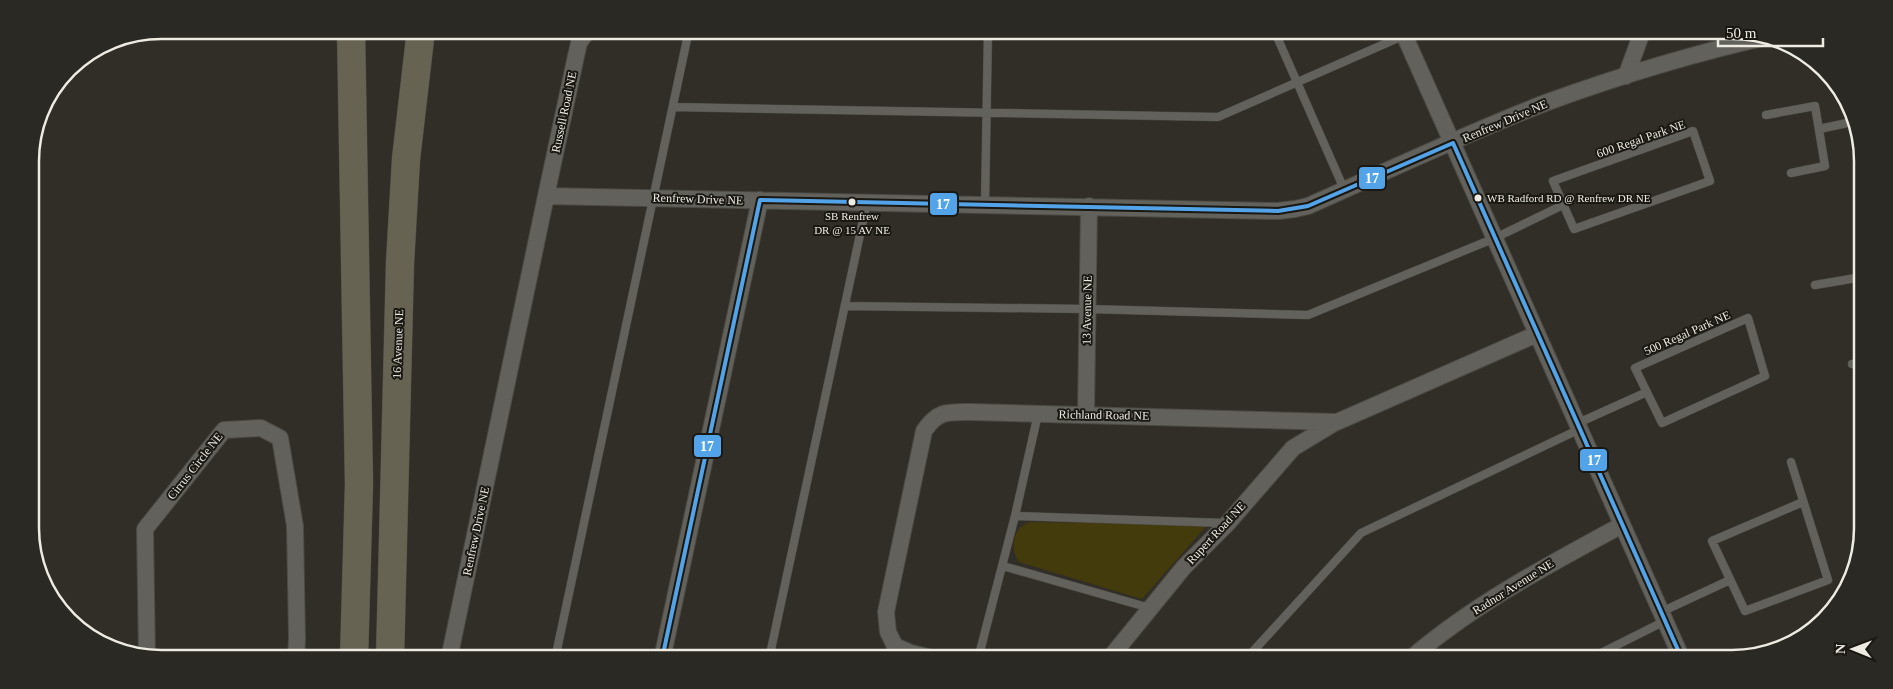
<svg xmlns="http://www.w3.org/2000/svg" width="1893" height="689" viewBox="0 0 1893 689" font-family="Georgia,serif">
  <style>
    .green { fill: #443b0d }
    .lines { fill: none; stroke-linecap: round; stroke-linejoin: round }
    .lane-casing { stroke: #4b4942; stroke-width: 9 }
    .street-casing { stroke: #4b4942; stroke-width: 18 }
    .highway-casing { stroke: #4b4942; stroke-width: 29 }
    .lane { stroke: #62615b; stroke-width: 8 }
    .street { stroke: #62615b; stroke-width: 16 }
    .highway { stroke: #666352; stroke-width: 28 }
    .bus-1-casing { stroke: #1a1812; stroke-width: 8 }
    .bus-1 { stroke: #53a3e8; stroke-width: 4 }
    .bus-dot { fill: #edebe2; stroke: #1a1812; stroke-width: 2 }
    .labels { text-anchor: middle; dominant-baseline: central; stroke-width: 4; stroke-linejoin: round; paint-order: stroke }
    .bus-label { font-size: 11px; fill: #edebe2; stroke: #1a1812; text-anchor: start }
    .street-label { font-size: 12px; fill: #edebe2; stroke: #1a1812 }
    .rim { fill: none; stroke: #edebe2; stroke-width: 2.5 }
    .line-badge { stroke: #1a1812; stroke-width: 2 }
    .badge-label { font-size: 14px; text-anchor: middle; font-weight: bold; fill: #fff }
  </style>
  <rect width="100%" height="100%" fill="#302e27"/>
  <path class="green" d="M1031 522 1207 525 1142 599 1019 562C1009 548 1013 526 1031 522Z"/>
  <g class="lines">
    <g class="lane-casing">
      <path id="lane" d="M568 30 579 43
        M1274 30 1344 189
        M673 107 1218 117 1405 35
        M1766 115 1815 106 1825 166 1791 173
        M1819 129 1852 122
        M1693 131 1710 181 1574 229 1553 181Z
        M985 205 988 30
        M1815 285 1862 277
        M845 306 1087 309 1308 315 1495 238 1563 205
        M1748 318 1765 376 1662 423 1635 368Z
        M1852 364H1863
        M1578 423 1647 392
        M1791 462 1828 580 1745 611 1712 541 1803 502
        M1015 516 1225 523
        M1003 566 1150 608
        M1661 612 1730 580
        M555 659 689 30
        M769 659 867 202
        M978 659 1015 516 1038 414
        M1246 659 1361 533 1580 429
        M1589 659 1665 621"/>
    </g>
    <g class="street-casing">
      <path id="street" d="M1402 30 1682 659
        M1626 76 1643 30
        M546 196 576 56 579 43 588 30
        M1086 414 1089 206
        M147 657 145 529 224 430 261 428 280 438 295 526 297 639 296 659
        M449 659 546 196 1278 211 1295 209 1308 206C1387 171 1465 134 1545 103 1619 76 1695 53 1771 36
        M662 659 760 200
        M936 659 911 653 895 646 888 632 886 612 924 431C938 410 948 412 971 412L1337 422 1537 334
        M1109 659 1184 567 1227 524 1293 448 1336 422
        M1410 659C1474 604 1548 565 1622 525"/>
    </g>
    <g class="highway-casing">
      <path id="highway" d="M351 30 359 484 354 659
        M390 659 400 263 406 159 421 30"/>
    </g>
    <use href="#lane" class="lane"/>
    <use href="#street" class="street"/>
    <use href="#highway" class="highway"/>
    <g class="bus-1-casing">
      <path id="bus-1" d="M662 659 760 200 1278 211 1308 206 1453 143 1682 659"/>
    </g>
    <use href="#bus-1" class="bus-1"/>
  </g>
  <g class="bus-dot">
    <circle cx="1478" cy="198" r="4.5"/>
    <circle cx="852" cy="202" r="4.5"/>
  </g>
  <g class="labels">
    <g class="bus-label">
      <text x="1487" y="198">WB Radford RD @ Renfrew DR NE</text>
      <text x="852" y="216" text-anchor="middle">SB Renfrew<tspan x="852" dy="14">DR @ 15 AV NE</tspan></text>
    </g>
    <g class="street-label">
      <text transform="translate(564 112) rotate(-78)">Russell Road NE</text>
      <text transform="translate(1505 121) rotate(-23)">Renfrew Drive NE</text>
      <text transform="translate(1641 139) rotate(-19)">600 Regal Park NE</text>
      <text transform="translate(698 199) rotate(2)">Renfrew Drive NE</text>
      <text transform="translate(1087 310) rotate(-89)">13 Avenue NE</text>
      <text transform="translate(1687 333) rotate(-24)">500 Regal Park NE</text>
      <text transform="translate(398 344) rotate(-88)">16 Avenue NE</text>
      <text transform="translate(1104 415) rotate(1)">Richland Road NE</text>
      <text transform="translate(195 466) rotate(-52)">Cirrus Circle NE</text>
      <text transform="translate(476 531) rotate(-78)">Renfrew Drive NE</text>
      <text transform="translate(1216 533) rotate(-47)">Rupert Road NE</text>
      <text transform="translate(1513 587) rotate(-32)">Radnor Avenue NE</text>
    </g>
  </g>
  <path d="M0 0H1893V689H0ZM161 39H1732A122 122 0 0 1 1854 161V528A122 122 0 0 1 1732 650H161A122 122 0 0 1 39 528V161A122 122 0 0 1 161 39Z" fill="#2b2923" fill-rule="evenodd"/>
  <path class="rim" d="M161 39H1732A122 122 0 0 1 1854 161V528A122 122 0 0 1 1732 650H161A122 122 0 0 1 39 528V161A122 122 0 0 1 161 39Z"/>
  <g class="line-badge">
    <rect x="1358" y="166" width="28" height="24" rx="5" fill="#53a3e8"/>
    <rect x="929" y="192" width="29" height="24" rx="5" fill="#53a3e8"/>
    <rect x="693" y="434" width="29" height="24" rx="5" fill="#53a3e8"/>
    <rect x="1579" y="448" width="29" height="24" rx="5" fill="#53a3e8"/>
  </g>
  <g class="badge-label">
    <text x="1372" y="183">17</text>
    <text x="943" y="209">17</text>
    <text x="707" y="451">17</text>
    <text x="1594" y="465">17</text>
  </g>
  <g transform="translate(1853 649) rotate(271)" stroke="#1a1812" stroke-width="4" paint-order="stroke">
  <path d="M0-4L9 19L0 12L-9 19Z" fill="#edebe2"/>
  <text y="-8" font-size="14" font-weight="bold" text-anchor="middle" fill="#edebe2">N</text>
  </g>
  <path d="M1718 38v8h105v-8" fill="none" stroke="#edebe2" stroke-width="2.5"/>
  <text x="1726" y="38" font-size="15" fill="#edebe2" stroke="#1a1812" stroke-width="4" paint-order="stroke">50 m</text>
</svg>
